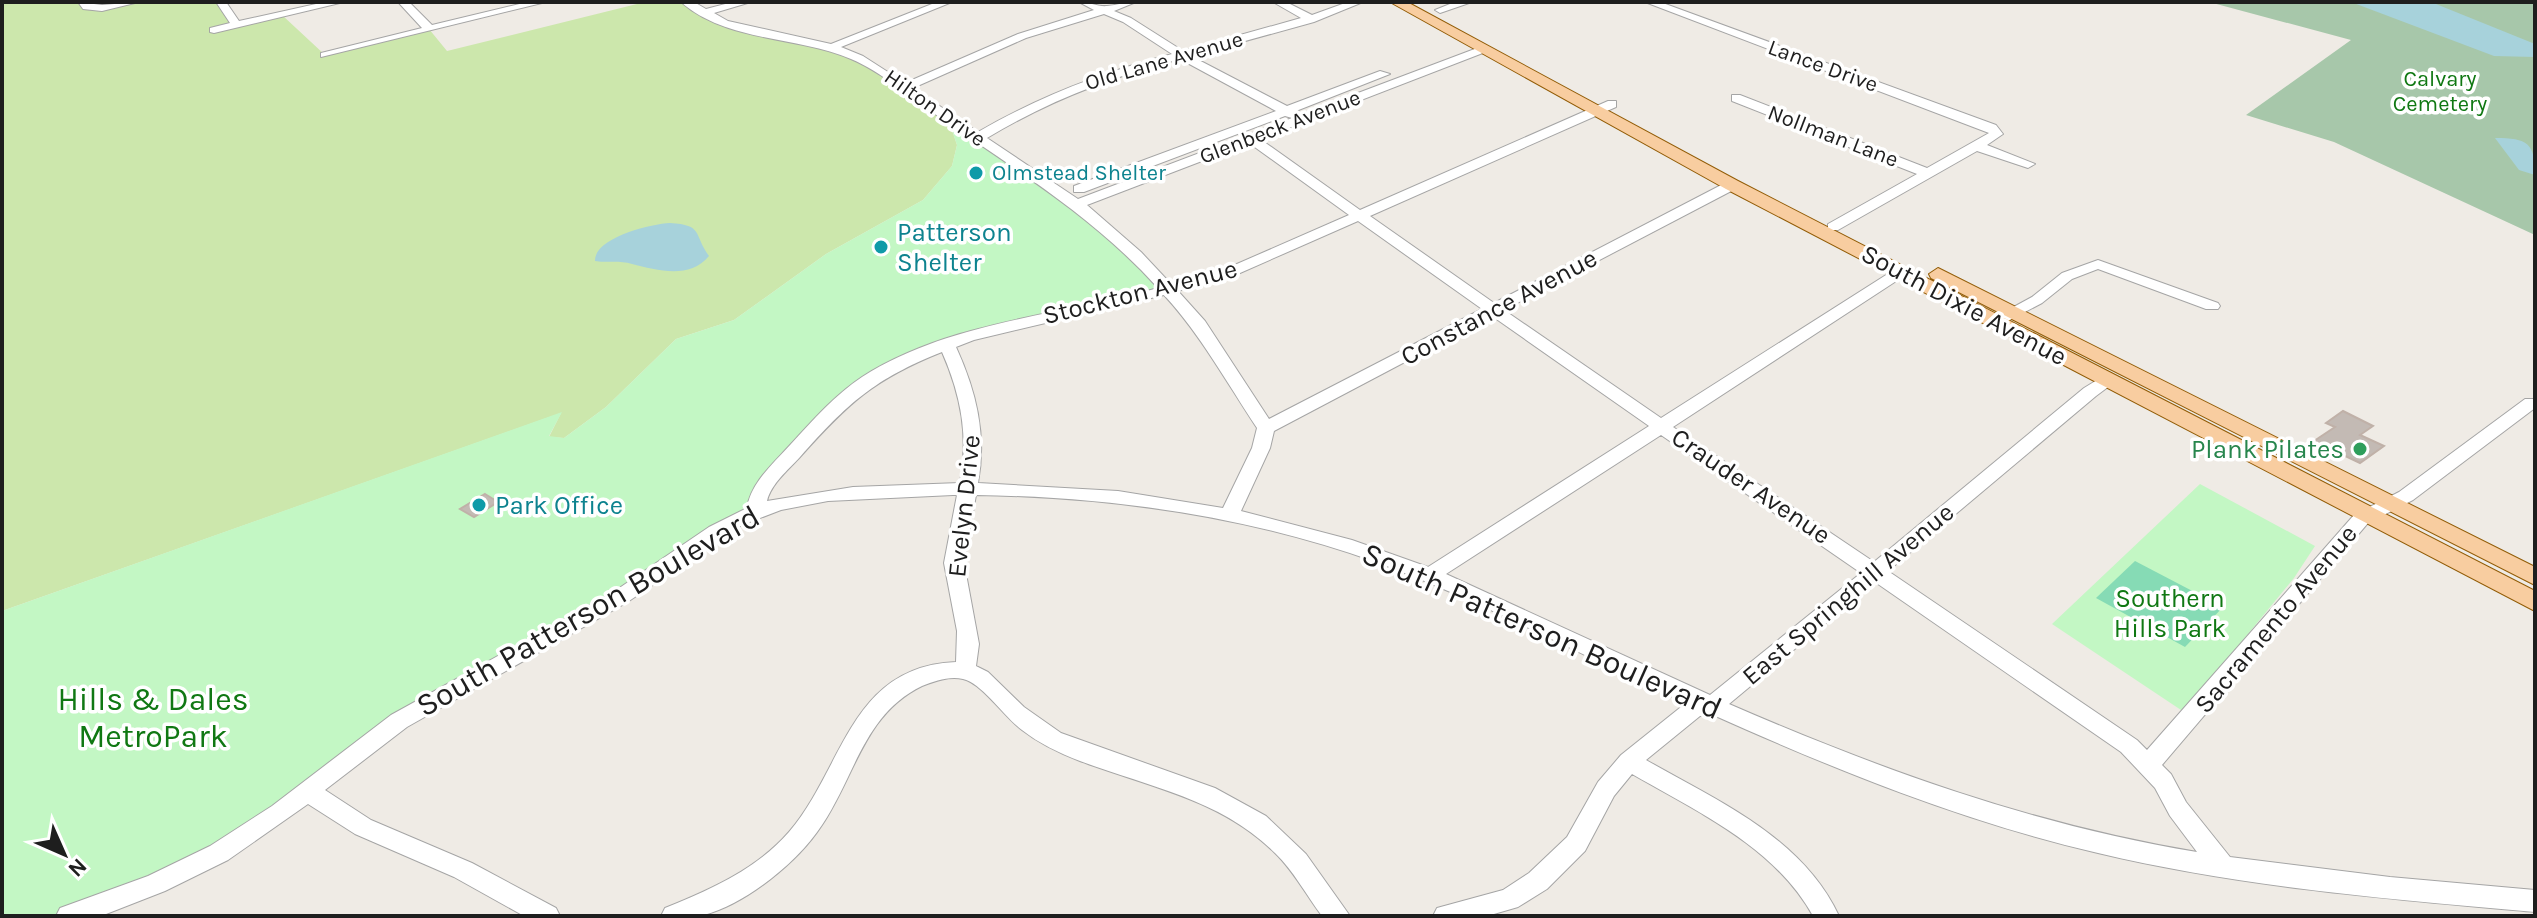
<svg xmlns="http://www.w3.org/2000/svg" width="2537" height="918" viewBox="0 0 2537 918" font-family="Karla,sans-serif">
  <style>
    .grass { fill: #cce7ac }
    .cemetery { fill: #a7c7aa }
    .park { fill: #c3f7c4 }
    .pitch { fill: #86dbb5 }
    .water { fill: #a7d2db }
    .building { fill: #c3bab4; stroke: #c0b1a8; stroke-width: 2 }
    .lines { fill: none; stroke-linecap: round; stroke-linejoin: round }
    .minor-casing { stroke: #a5a5a5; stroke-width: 2 }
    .major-casing { stroke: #925c06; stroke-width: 2 }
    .minor { fill: #fff; fill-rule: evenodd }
    .major { fill: #f8cda0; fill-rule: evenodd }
    .culture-dot { fill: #0f9aa8; stroke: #fff; stroke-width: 3 }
    .leisure-dot { fill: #2e9e5b; stroke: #fff; stroke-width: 3 }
    .labels { text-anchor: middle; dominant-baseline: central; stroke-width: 7; stroke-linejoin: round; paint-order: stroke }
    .far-street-label { font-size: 22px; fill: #1e1e1e; stroke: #fff }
    .far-park-label { font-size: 22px; fill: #107813; stroke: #fff }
    .far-culture-label { font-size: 22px; fill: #0d838f; stroke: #fff; text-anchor: start }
    .culture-label { font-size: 26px; fill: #0d838f; stroke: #fff; text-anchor: start }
    .street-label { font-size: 26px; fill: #1e1e1e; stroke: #fff }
    .leisure-label { font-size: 26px; fill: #27864d; stroke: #fff; text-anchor: end }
    .park-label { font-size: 26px; fill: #107813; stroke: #fff }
    .near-street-label { font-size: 32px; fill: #1e1e1e; stroke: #fff }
    .near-park-label { font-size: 32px; fill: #107813; stroke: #fff }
  </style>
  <rect width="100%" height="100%" fill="#efebe5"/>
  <path class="grass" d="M2 2H83L87 7 106 8 134 2H221L236 24 282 15 325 55 429 29 447 51 645 2H686L715 20 845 52 947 115 957 145 952 166 923 200 826 254 734 320 676 339 606 407 564 438 549 437 561 413 2 611Z"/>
  <path class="cemetery" d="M2209 2H2535V235L2334 142 2246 115 2351 40Z"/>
  <path class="park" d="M947 115 1077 204 1167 290 1024 322 885 372 802 442 756 511 430 702 273 818 69 916H2V611L562 412 549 436 564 438 606 407 676 339 734 320 826 254 923 200 952 166 957 145Z
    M2200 484 2315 546 2294 578 2184 712 2052 624Z"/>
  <path class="pitch" d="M2135 561 2223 607 2185 647 2096 598Z"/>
  <path class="water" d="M2351 2H2431L2535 44V57L2494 56Z
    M2495 138C2528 138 2535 143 2535 175L2519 170Z
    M670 223C704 225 693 234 709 256 689 280 657 270 632 264 620 260 607 263 595 261 594 238 650 224 670 223Z"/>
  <path class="building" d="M2343 411 2373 426 2360 435 2384 446 2360 463 2314 441 2335 427 2326 423Z
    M485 494 498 502 474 517 460 509Z"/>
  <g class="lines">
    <g class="minor-casing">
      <path id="minor" d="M78 2 102 5 139 2 102 11 83 9Z
        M216 2H226L239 21 325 2H344L214 33 210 32V28L230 23Z
        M398 2H409L432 25 528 2H546L321 57V53L422 28Z
        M681 2H694L706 9 733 2H751L714 13 728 21 831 44 937 2H952L841 47 863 56 905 83 1018 34 1094 10 1079 2C1088 2 1099 7 1107 6 1117 5 1126 2 1136 2L1114 11 1131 18 1183 51 1301 18 1273 2H1286L1312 15 1348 2H1363L1314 22 1191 56 1287 106 1380 71 1390 74 1296 111 1297 116 1480 47H1488V51L1260 139 1360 210 1608 101H1616V107L1370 216 1494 303 1727 182H1737V188L1504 310 1661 418 1897 268H1907V274L1673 427 1874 562 2084 388 2102 377H2114L2116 381 2096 396 1888 571 2137 740 2147 750 2354 515 2399 492 2525 399H2535V408L2413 500 2368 523 2162 765 2171 774 2186 802 2230 857 2390 877 2535 890V912C2389 899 2241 887 2098 853 1964 822 1836 770 1711 714L1700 716 1646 760C1718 801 1802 837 1839 916H1813C1775 847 1698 812 1632 774L1614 796 1585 851 1547 889 1518 907 1487 916H1433L1437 908 1503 890 1529 873 1567 837 1598 782 1621 755 1686 703C1583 656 1482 601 1376 562 1248 516 1112 497 976 495L964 563 979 644 976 666 988 672 1024 707 1061 733 1215 788 1266 816 1306 854 1350 916H1322C1306 895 1294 871 1275 853 1221 799 1149 787 1080 761 1059 753 1040 744 1022 730 1005 718 982 683 963 679 949 676 935 681 922 686 864 714 855 776 822 825 798 862 746 904 704 915 691 918 674 916 661 916L665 908C710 890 757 869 789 832 844 768 850 666 956 662L957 631 944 563 957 495H953L828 501 781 510 742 525 626 603 407 727 325 790 371 820 472 863 556 908 560 916H524L454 877 355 834 308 804 228 860 165 891 101 916H56L60 908 148 876 210 846 272 806 391 715 612 593 709 527 747 508C751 482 774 463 791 444 813 420 835 395 862 377 950 321 1059 316 1158 288 1094 217 1015 169 938 116 910 98 882 72 851 59 797 36 726 42 681 2ZM1104 14 1123 22 1172 54C1103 72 1040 96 978 132L913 88 1026 38ZM1180 59 1276 111 1074 186V192H1084L1285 116 1292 118 1078 199 987 138C1048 101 1111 77 1180 59ZM1249 143 1349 215 1230 267 1171 284 1141 252 1087 205ZM1358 221 1482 309 1269 419 1205 321 1178 291 1240 273ZM1164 295C1201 335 1227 383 1257 428L1252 448 1223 508 1118 491 978 483C987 434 976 391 956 347L974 340ZM1492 316 1649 426 1428 567 1352 540 1241 511 1270 448 1274 431ZM942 352C961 395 969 437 960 483L853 487 767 501C771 484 788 470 800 457 848 403 874 379 942 352ZM1661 435 1861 573 1710 695 1446 574ZM1875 582 2121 752 2155 788 2170 816 2197 852C2034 825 1881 770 1729 704Z
        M1455 2H1472L1440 13 1435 10Z
        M1645 2H1660L1996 125 2003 134 1987 145 2035 164 2028 168 1977 151 1838 230H1828V224L1917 174 1732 101V95H1740L1927 168 1989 133Z
        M2098 260 2218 303 2220 306 2218 309H2206L2098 269 2072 279 2042 303 2002 324 1996 326 1988 321 2032 297 2062 273Z"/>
    </g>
    <g class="major-casing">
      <path id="major" d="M1390 2H1407L1738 181 2535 591V611L1726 189Z
        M1938 268 2535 567V585L1931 278 1929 274Z"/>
    </g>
    <use href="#minor" class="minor"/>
    <use href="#major" class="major"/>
  </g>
  <g class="culture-dot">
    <circle cx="976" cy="173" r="8"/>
    <circle cx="881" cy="247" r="8"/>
    <circle cx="479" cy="505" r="8"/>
  </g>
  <circle class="leisure-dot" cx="2360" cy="449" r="8"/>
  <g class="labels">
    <g class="far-street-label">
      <text transform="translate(1164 61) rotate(-16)">Old Lane Avenue</text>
      <text transform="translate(1823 66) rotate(20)">Lance Drive</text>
      <text transform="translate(935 108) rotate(35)">Hilton Drive</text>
      <text transform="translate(1280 127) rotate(-21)">Glenbeck Avenue</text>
      <text transform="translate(1833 136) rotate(21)">Nollman Lane</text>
    </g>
    <g class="far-park-label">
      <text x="2440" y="79">Calvary<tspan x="2440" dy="25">Cemetery</tspan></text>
    </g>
    <g class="far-culture-label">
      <text x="992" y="173">Olmstead Shelter</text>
    </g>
    <g class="culture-label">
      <text x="897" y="232">Patterson<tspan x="897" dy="30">Shelter</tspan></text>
      <text x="495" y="505">Park Office</text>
    </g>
    <g class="street-label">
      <text transform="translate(1140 292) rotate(-14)">Stockton Avenue</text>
      <text transform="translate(1964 305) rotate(28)">South Dixie Avenue</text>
      <text transform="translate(1499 307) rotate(-28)">Constance Avenue</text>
      <text transform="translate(1751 486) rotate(34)">Crauder Avenue</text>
      <text transform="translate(964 506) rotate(-84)">Evelyn Drive</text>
      <text transform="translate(1848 594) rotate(-40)">East Springhill Avenue</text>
      <text transform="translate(2276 619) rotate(-50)">Sacramento Avenue</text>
    </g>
    <g class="leisure-label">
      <text x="2344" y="449">Plank Pilates</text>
    </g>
    <g class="park-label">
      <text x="2170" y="598">Southern<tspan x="2170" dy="30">Hills Park</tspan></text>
    </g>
    <g class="near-street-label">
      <text transform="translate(588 611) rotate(-30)">South Patterson Boulevard</text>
      <text transform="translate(1542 631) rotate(24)">South Patterson Boulevard</text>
    </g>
    <g class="near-park-label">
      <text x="153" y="699">Hills &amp; Dales<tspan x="153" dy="37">MetroPark</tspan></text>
    </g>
  </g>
  <rect width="2537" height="918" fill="none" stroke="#1e1e1e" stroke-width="8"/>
  <g transform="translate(64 854) rotate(135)" stroke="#ffffff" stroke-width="6" paint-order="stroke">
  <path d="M0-6L14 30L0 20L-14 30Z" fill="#1e1e1e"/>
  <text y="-12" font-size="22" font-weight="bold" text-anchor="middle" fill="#1e1e1e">N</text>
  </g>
</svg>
